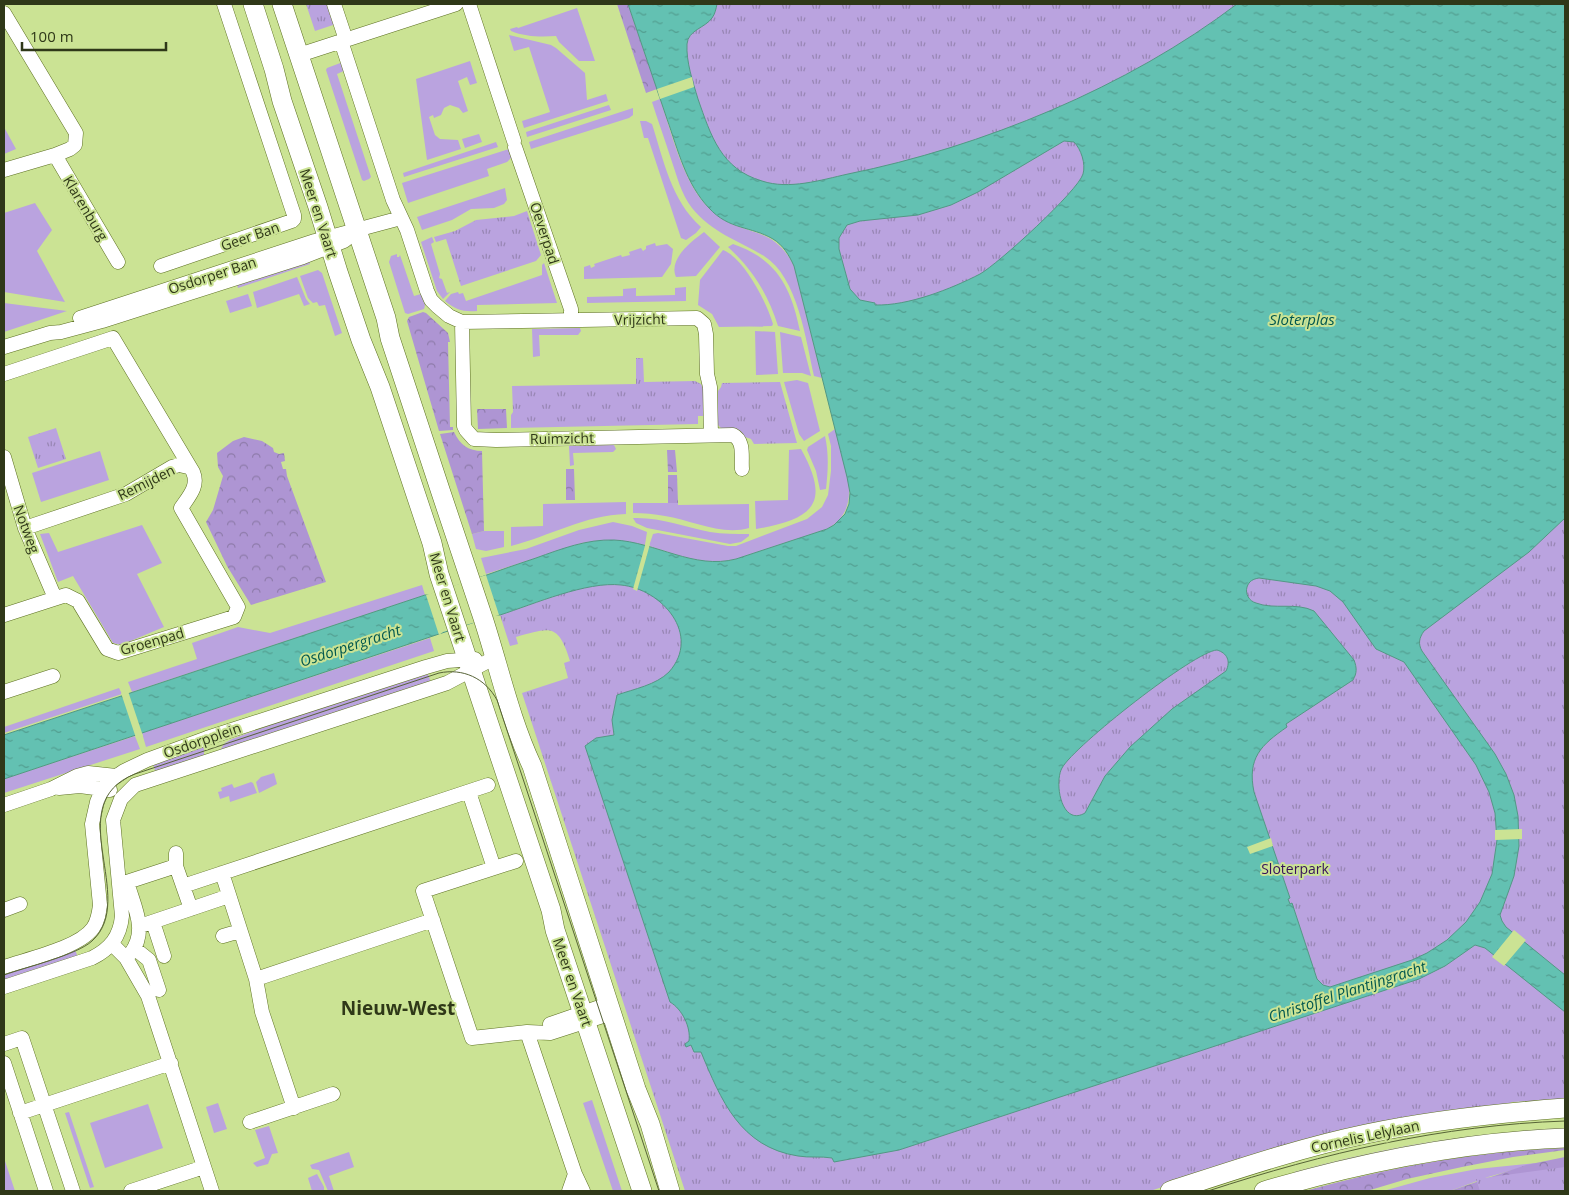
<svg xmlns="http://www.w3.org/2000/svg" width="1569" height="1195" viewBox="0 0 1569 1195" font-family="'Open Sans',sans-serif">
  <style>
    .green { fill: #baa3df }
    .forest { fill: url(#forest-crowns) }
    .park { fill: url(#park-tufts) }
    .water { fill: url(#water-ripples); stroke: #539884; fill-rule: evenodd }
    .pier { fill: #cbe394 }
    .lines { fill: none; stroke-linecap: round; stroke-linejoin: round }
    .minor-casing { stroke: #5d7022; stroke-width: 15 }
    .major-casing { stroke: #5d7022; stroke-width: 20 }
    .minor { stroke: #fff; stroke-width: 14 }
    .major { stroke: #fff; stroke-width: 19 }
    .tram { stroke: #576337; stroke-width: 1 }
    .labels { text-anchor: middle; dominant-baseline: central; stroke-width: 4; stroke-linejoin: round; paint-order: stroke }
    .street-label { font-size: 14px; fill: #2f3818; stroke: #cbe394 }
    .park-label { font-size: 14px; fill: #36105a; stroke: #cbe394 }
    .water-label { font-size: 15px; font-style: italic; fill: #02584f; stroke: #cbe394 }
    .district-label { font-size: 19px; font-weight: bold; fill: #2f3818; stroke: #cbe394 }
  </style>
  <defs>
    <pattern id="forest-crowns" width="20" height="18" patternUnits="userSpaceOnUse" patternTransform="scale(1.25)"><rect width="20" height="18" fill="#ae95d3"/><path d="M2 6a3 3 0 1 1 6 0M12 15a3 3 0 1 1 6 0" fill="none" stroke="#8e7baa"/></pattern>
    <pattern id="park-tufts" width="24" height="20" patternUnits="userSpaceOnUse" patternTransform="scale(1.25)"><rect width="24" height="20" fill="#baa3df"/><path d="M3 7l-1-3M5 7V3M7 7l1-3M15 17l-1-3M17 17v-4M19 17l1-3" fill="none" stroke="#9886b4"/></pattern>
    <pattern id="water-ripples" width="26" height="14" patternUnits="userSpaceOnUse" patternTransform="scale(1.25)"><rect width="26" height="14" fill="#63c1b2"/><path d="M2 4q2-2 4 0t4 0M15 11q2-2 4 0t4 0" fill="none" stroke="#529e90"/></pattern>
  </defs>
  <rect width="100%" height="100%" fill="#cbe394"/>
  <path class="green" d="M577 8 595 61H579L559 42 556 36C542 37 525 37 511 31L510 29 517 27 518 28Z
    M509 35 551 45 556 48 585 73 587 100 606 94 608 101 524 128 522 121 550 112 529 47 514 51Z
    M470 61 477 83 470 85 467 77 458 81 468 111 463 113 459 108 450 105 444 108 441 115 434 118 433 115 429 117 435 135 440 139 458 140 461 149 427 160 416 79Z
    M343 62 346 70 337 74 371 177 369 179 364 181 362 180 326 70 327 68Z
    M660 99C672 133 683 185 711 210 742 239 772 222 794 266L822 378 814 376C806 341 798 277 764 256 739 241 711 232 692 208 681 194 677 176 671 159 665 140 658 121 652 102Z
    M609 105 611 110 527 137 526 132Z
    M633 108V115L629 118 531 149 529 142Z
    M640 121H646L652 124C664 161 671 200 701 227L696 233 686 240 681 238 648 138H644Z
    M4 127 16 149 4 154Z
    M479 134 482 142 465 148 462 139Z
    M496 142 498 147 404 177 403 173Z
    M509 149 512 157 507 162 487 169 489 176 408 203 402 183Z
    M505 188 507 200 504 204 494 208 471 209 452 220 422 230 417 217Z
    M35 203 52 230 37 251 65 302 4 292V213Z
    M704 232 720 247 696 276 676 277C668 259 692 241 704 232Z
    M432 237 434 242 431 244 440 274 439 278 442 279 447 293 450 292 443 299 437 291 421 242Z
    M655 243 656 246 667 244 673 249 671 264 662 277 584 279V267L590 265 591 268 595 266 594 264 621 255 622 257 630 255 629 252 641 248 643 251 646 249V246Z
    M733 244C777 259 791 287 800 331L778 326C768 294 753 270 728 247Z
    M723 250C744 258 767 303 773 324L772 326 719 327 712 314 698 305 700 280Z
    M397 254V257H399L400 255 414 296 421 294 425 305 424 309 408 314 405 313 389 262 391 256Z
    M309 261 310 264 238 288 236 282Z
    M544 263 557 303 477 305V311C463 312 456 310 445 301L451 294 458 292 459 294 463 293 466 301 542 275V265Z
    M318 270 322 273 342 333 335 336 325 305 319 306 317 302 313 303 308 298 300 276Z
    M297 277 306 299 310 304 304 306 299 294 257 308 253 292Z
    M686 287V301L587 303V297L623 296V289L636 288V296L675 295V288Z
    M248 294 252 306 230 313 226 301Z
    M4 303 67 311 4 332Z
    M580 328 581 331 578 335H539L540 356 533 357 532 329Z
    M755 331 775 332 778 374 756 375Z
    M780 332 801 337 811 376 802 373H783Z
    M797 380 808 383 820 431 804 441 799 434 784 382Z
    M835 429C843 462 866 508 827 529L736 559C706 567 678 555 649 546L653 534 658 533 728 546H736L807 519 822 507 828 495 831 471V446L828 434Z
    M825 436C829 454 828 471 826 489L820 490 816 471 807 450 808 447Z
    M614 445 616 449 613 452 573 453 574 465 570 466 569 446Z
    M801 449C832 505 812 519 756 529L755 501 788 500 789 450Z
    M100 451 109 480 41 502 32 473Z
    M626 502V514C585 515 550 536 511 546V527L543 526V504Z
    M633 503H678V505L749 504V528C722 536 691 520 665 516 654 514 644 513 633 513Z
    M633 518C661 517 684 527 710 532 723 534 736 534 749 534V536L741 542 730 544 647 528 636 523Z
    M613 522 632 526 647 532 645 545C625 540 603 540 582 543L486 574 481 558 526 549 579 530Z
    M142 525 162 563 137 574 164 627 121 645 113 643 73 576 58 582 40 534 49 533 58 552Z
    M484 531H504V547L486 551 476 549 472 534Z
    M422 585 425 595 132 692 128 682 197 659 192 643 238 627 270 633Z
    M430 638 434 651 146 747 142 733Z
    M428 674 431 683 218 753 225 743 232 739 268 726 267 722Z
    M119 688 122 694 4 733V727Z
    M135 736 140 749 4 793V779Z
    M208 742 204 750V759L156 774 153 764Z
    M274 773 277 784 259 793 256 782 261 777Z
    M251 782 253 783 257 793 230 802 229 796 220 799 218 792 222 791 221 788 232 784 234 788Z
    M74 947 79 960 4 984V970Z
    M592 1100 622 1191H613L583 1103Z
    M218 1103 227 1129 214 1133 206 1107Z
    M148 1104 163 1148 105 1168 90 1123Z
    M69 1112 94 1187 90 1188 65 1113Z
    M269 1126 278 1153 272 1154 268 1164 257 1167 253 1163 265 1158 255 1130Z
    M1565 1128V1133L1296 1176 1294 1172C1382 1147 1474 1132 1565 1128Z
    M349 1152 354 1167 329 1176 334 1191H328L319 1170 312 1169 310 1165Z
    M4 1158 15 1191H4Z
    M1537 1163 1488 1177 1450 1191H1383L1430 1178 1477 1169Z
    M317 1174 324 1187V1191H312L308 1178Z"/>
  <path class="forest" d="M617 4H628L657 89 646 93Z
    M423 312 426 313 448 333 450 342H448L450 427H453V430L439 431 407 321 409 317Z
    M477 409H506L507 428 478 429Z
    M454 432C460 445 469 451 482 451L484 531 472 534 440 434Z
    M244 437 262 441 273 448 274 452 279 454 284 453 285 461 281 462 283 469H286L287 476 326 582 251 605 227 566 206 522 213 510 223 476 218 467 217 453 233 441Z
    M667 450H675L677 472H668Z
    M566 469H574L575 500H566Z
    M668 475H677L678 503H668Z
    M1565 1148V1150L1513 1157 1462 1167 1407 1179 1367 1191H1305C1389 1167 1477 1151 1565 1148Z
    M1565 1157V1179L1484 1191H1450L1526 1165Z"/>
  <path class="park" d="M306 4H329L336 24 315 31Z
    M651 4H1286L1127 207 850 359 791 202 698 151Z
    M527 211 541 255 536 261 461 286 446 239 436 242 434 237 455 231 476 220 514 216Z
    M636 358H643L644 382 695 381 701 384 703 388 704 416H698V424L511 428V415L513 412 512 386 636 384Z
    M780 382 797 443 754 444 751 439 745 437 738 430 721 428 716 423 715 418 718 411V391L721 387 722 383Z
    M56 428 66 459 38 468 28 437Z
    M1565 459V1099L1512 1102 1502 1107 1227 1166 1150 1191H685L522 693 568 678 564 663 570 661C558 622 550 628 516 637L518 644 510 646 500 615 608 577 1286 535Z
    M1565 1167V1191H1480L1476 1179Z"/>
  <path class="water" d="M628 4H717C716 9 715 14 712 18 705 28 688 30 687 44 686 62 693 82 698 99 711 136 721 169 762 181 789 190 821 180 848 174 982 147 1128 87 1237 4H1565V518L1529 552 1424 631C1419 638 1418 644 1422 651L1495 754 1506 774 1514 795 1518 816 1519 846 1514 876 1500 915 1502 921 1506 927 1565 975V1012L1485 948 1475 945 1445 966 1419 979 899 1150 834 1162 832 1158C821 1156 809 1158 798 1156 740 1147 721 1100 701 1052H694L691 1045 686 1047 685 1044 689 1041C691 1027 682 1009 670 1002L585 746 596 738 614 735 612 720 617 695C634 689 656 685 669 672 702 635 662 589 621 585 587 581 534 604 500 615H496L4 779V735L425 595H429C466 583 499 570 536 558 561 549 587 539 614 540 656 542 694 570 736 559L827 529 834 525 845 514 849 504 850 493 847 477 794 266C789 255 783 245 773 239 751 226 729 230 709 208 686 184 678 150 667 119 654 81 641 42 628 4ZM1064 141 1074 142C1081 149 1086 164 1083 174 1078 191 998 264 980 274 951 289 908 306 875 305V303L860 300 850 289 839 249V238L847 225 860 221 918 215 951 205 978 192ZM1259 578 1316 586 1330 591 1343 602 1376 649 1404 662 1476 765 1489 792 1495 813 1497 840 1492 874 1480 902 1466 922 1447 940 1427 953 1412 960 1330 987 1323 985 1317 979 1292 903 1290 904 1288 899 1290 898 1254 792C1247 758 1261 745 1287 727L1286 724 1353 680C1357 673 1357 668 1354 660L1314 611C1296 602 1274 610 1256 603 1249 601 1245 594 1247 587 1249 581 1253 579 1259 578ZM1217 650C1227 653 1231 661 1226 671L1172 709 1130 747 1105 776 1085 813C1061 827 1054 782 1062 768 1074 746 1195 651 1217 650Z"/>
  <path class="pier" d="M692 77 694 87 660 99 657 89Z
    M646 542 650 544 637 591 633 589Z
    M486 575 499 615 443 632 439 635 426 595Z
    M128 691 143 736 136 738 121 693Z
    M1522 829V839L1495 840V830Z
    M1271 838 1273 846 1250 854 1247 847Z
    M1514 930 1526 940 1504 966 1492 957Z"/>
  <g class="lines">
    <g class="minor-casing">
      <path id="minor" d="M334 4 346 40
        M469 4 514 141
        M4 13 76 133 75 145 70 149 55 155
        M341 41 393 200 407 230 427 291 431 300 437 306 449 316 462 322 697 318 704 324 706 334 707 374 710 387 711 435
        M299 55 456 4
        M515 147 571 309V320
        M4 170 55 155 118 262
        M161 266 292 221 294 219V215L224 4
        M80 318 315 241 401 218
        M462 322 464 426 466 430 474 439 496 440 733 435C745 441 741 458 742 469
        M4 347 50 333 61 332 102 321 303 257 344 241 357 231
        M4 374 113 338 193 472C199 486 189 496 181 508L238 607 234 617 118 653 107 649 78 601 66 595 4 615
        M4 457 25 528 55 598
        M25 528 126 494 172 467 179 465 188 467
        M4 692 53 676
        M59 788 80 786 110 790
        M469 792 494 868
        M4 805 51 789 77 776 88 773 116 776
        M176 853V866
        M516 861 423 891 472 1038 527 1032 550 1033 612 1013
        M222 873 256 979 262 1012 294 1108
        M183 886 488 785
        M4 910 20 904
        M153 922 164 956
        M140 926 229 896
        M223 936 240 931
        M112 944 126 958 148 996 212 1191
        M134 948 149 960 159 990
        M131 953C148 930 134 907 127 882L176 866 191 909
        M4 967C27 959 79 948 93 928 98 921 99 913 100 905L92 824 97 802 102 790 111 780 124 771 147 760 207 738 426 667 447 661 475 659
        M256 979 433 920
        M4 987 92 958C110 949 120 937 122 916L113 820 121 799 135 785 447 683 494 658
        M550 1024 608 1004
        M527 1032 575 1174 583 1191
        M4 1044 22 1038 73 1191
        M4 1063 46 1191
        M20 1113 171 1063
        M250 1122 333 1094
        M131 1191 204 1167
        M569 1191 575 1174"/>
    </g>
    <g class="major-casing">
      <path id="major" d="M253 4 274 69 282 101 318 207 338 272 361 340 380 387 432 543 439 574 551 910 555 930 642 1191
        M282 4 386 318 390 338C420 431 452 525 483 618 499 667 510 719 532 766L636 1089 650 1124 670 1191
        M1170 1191C1235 1170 1299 1148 1366 1134 1432 1120 1498 1113 1565 1108
        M1264 1191C1363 1162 1462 1142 1565 1138"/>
    </g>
    <use href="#minor" class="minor"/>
    <use href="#major" class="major"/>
    <path class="tram" d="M4 975C26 967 77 955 92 941 139 899 59 804 135 774L439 673C463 668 485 678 497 700L659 1191
      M1208 1191C1324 1153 1443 1125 1565 1121"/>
  </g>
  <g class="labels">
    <g class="street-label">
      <text transform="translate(86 208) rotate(59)">Klarenburg</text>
      <text transform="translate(319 213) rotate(72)">Meer en Vaart</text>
      <text transform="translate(545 233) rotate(72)">Oeverpad</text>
      <text transform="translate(250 236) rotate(-19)">Geer Ban</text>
      <text transform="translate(212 275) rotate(-18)">Osdorper Ban</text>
      <text transform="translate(640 319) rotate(-1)">Vrijzicht</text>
      <text transform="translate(562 438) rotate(-1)">Ruimzicht</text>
      <text transform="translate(146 482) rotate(-26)">Remijden</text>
      <text transform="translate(27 529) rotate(70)">Notweg</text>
      <text transform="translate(448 597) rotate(73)">Meer en Vaart</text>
      <text transform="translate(152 641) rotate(-16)">Groenpad</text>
      <text transform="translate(202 740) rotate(-19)">Osdorpplein</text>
      <text transform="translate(573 982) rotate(71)">Meer en Vaart</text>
      <text transform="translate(1365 1136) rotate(-12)">Cornelis Lelylaan</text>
    </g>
    <g class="park-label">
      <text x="1295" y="868">Sloterpark</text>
    </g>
    <g class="water-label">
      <text x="1302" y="319">Sloterplas</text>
      <text transform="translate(350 645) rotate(-18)">Osdorpergracht</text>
      <text transform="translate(1347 991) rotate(-18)">Christoffel Plantijngracht</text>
    </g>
    <g class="district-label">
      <text x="398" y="1008">Nieuw-West</text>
    </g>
  </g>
  <rect width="1569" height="1195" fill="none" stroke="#2f3818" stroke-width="10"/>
  <path d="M22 42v8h144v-8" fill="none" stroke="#2f3818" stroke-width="2.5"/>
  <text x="30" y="42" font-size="15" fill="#2f3818" stroke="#cbe394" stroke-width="4" paint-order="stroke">100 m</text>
</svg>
